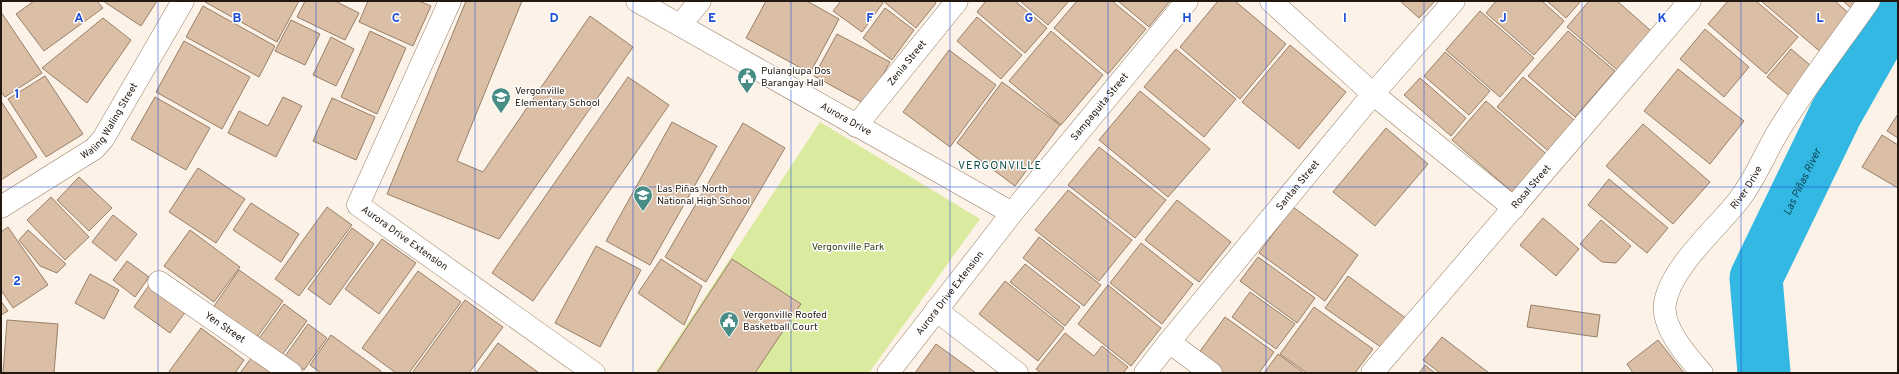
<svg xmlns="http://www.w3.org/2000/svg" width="1899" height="374" viewBox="0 0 1899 374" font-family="Overpass,sans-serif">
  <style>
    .green { fill: #daea9e }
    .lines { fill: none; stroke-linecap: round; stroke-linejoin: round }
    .river { stroke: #32b8e2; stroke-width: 53 }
    .building { fill: #dabfa6; stroke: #987f68 }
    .minor-casing { stroke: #977f67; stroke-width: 23 }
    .minor { stroke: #fff; stroke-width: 22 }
    .grid { fill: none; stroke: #1d4ed8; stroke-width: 1; stroke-opacity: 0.55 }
    .labels { text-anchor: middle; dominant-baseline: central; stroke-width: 3; stroke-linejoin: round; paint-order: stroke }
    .street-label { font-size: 10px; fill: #231910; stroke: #fff }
    .poi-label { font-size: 10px; fill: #231910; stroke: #fff; text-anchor: start }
    .park-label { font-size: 10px; fill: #353c13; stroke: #fff }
    .neighbourhood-label { font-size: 11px; letter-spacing: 1px; fill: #124e48; stroke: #fff }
    .water-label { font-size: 11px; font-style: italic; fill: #0e4556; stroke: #fff }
    .grid-label { font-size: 13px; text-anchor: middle; font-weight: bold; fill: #1d4ed8; stroke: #fff; stroke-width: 3; stroke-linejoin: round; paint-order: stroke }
  </style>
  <rect width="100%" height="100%" fill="#fdf2e7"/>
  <path class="green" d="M820 122 980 219 869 373H655Z"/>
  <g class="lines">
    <path class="river" id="s1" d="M1764 373 1756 278 1836 113 1898 3"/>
  </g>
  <path class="building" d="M34 1H97L103 8 44 51 16 14Z
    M103 1H157L141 26Z
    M205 1H299L277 42 205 2Z
    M305 1H335L359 13 345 40 297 17Z
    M368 1H419L431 6 413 46 359 22Z
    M466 1H522L457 161 483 172 590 16 633 47 499 239 387 194Z
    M766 1H807L839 19 810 73 746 38Z
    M841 1H880L883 3 862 32 833 11Z
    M883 1H934L936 3 916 28Z
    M986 1H1015L1047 28 1025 53 977 12Z
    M1020 1H1069L1048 25Z
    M1077 1H1112L1146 29 1108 74 1054 28Z
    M1118 1H1170L1149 27Z
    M1218 1H1235L1286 44 1240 99 1180 47Z
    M1400 1H1435L1419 18Z
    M1496 1H1542L1564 21 1534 55 1486 13Z
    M1547 1H1581L1566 18Z
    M1589 1H1617L1657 36 1623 75 1567 27Z
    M1728 1H1756L1798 37 1766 74 1708 24Z
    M1761 1H1835L1854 18 1823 54Z
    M1843 1H1857L1851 8Z
    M203 6 275 46 259 77 186 37Z
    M885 8 914 30 892 60 863 38Z
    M1480 11 1534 58 1500 97 1446 50Z
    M1 12 42 73 5 97 1 92Z
    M977 17 1022 55 1001 79 957 41Z
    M103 18 131 40 87 103 42 68Z
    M291 20 320 34 305 65 275 51Z
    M1705 29 1749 67 1724 97 1680 59Z
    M370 31 406 48 377 114 341 97Z
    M1051 31 1103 75 1061 125 1009 81Z
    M1568 31 1615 71 1575 117 1528 76Z
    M837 34 890 62 867 105 814 76Z
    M331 37 354 49 336 86 313 75Z
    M184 41 250 77 222 129 156 92Z
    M1290 45 1346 92 1299 149 1242 102Z
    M1176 49 1236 99 1204 137 1144 87Z
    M1791 49 1816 70 1792 98 1767 77Z
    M949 50 996 85 950 147 903 112Z
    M1445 52 1490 91 1469 115 1424 76Z
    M1678 69 1744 121 1710 164 1644 111Z
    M45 76 83 134 46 157 8 99Z
    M628 77 669 105 533 301 492 273Z
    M1523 77 1580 125 1553 155 1497 107Z
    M1420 78 1466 118 1451 136 1404 95Z
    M1002 82 1060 125 1015 186 957 143Z
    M1140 91 1210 149 1168 197 1099 140Z
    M155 97 210 128 186 170 131 139Z
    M283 97 302 106 276 157 228 133 239 111 268 126Z
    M332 98 375 117 356 160 313 141Z
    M1 101 37 157 1 180Z
    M1486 101 1551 158 1518 197 1452 140Z
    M1898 114V138L1887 131Z
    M672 122 717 146 650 265 606 241Z
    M743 123 785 148 706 282 665 257Z
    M1643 124 1710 182 1673 224 1606 166Z
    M1386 128 1428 164 1375 226 1333 192Z
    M1882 135 1898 145V188L1862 167Z
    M1099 147 1166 200 1135 238 1068 185Z
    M198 168 245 199 216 243 169 212Z
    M79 177 112 208 89 231 57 200Z
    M1609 179 1668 228 1647 253 1588 205Z
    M1068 190 1132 240 1099 281 1035 230Z
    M51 197 89 237 65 260 27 220Z
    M1177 200 1231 242 1199 282 1145 240Z
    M251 203 299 234 281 262 233 230Z
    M327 207 352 225 299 296 275 279Z
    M1293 207 1358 255 1325 301 1259 253Z
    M113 215 137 234 116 261 92 242Z
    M1543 218 1579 249 1556 276 1520 245Z
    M1601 220 1631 246 1616 263 1602 262 1580 244Z
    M8 227 48 285 13 308 1 290V232Z
    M352 228 374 244 330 305 308 289Z
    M28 230 66 264 57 273 40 266 19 240Z
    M190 230 240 267 214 302 164 266Z
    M1039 237 1101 285 1084 306 1023 258Z
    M382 239 416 263 379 314 345 289Z
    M1141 243 1193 284 1162 324 1110 283Z
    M596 246 641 270 600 347 555 323Z
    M1258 257 1315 298 1297 323 1240 281Z
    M661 259 702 286 684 325 638 293Z
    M732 259 801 304 755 373H657Z
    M127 261 149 277 135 297 113 280Z
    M1025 264 1080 307 1065 326 1010 282Z
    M239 270 283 301 255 340 212 309Z
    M418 271 461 302 409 373H396L362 348Z
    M90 274 119 290 104 319 75 303Z
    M1348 276 1407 319 1385 350 1325 308Z
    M152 281 189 307 170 333 134 307Z
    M1005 281 1064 328 1038 361 979 314Z
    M1108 285 1161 328 1131 366 1078 324Z
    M1250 292 1295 324 1276 349 1232 317Z
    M465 300 503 327 469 373H412Z
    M1 301 8 311 1 315Z
    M284 304 307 321 280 358 257 341Z
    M1531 305 1600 315 1597 337 1527 327Z
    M1314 307 1373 349 1355 373H1307L1280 354Z
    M1225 317 1274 352 1259 373H1224L1198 354Z
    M7 320 58 324 54 373H3Z
    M308 324 327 338 304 370 285 356Z
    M201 328 244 360 235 373H168Z
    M1065 333 1094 356 1102 346 1128 367 1123 373H1041L1036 369Z
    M331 335 381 371 380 373H321L310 365Z
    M1442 337 1489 373H1440L1423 360Z
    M1658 340 1684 373H1633L1627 364Z
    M498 343 539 373H476Z
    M936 344 976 373H915Z
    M255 353 282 373H240Z
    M1278 354 1304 373H1264Z
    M1425 365 1435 373H1419Z"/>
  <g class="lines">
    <g class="minor-casing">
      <g id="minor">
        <path id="s2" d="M450 1 358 205 594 373"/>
        <path id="s3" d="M637 1 1012 213"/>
        <path d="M1271 1 1373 94 1514 208"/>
        <path d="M680 25 700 1"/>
        <path id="s4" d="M856 126 957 1"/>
        <path id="s5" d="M1 207 94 149 103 139 183 1"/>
        <path id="s6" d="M159 282 291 373"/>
        <path d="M936 310 1017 373"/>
        <path d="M1169 342 1211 373"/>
        <path id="s7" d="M888 373 1012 213 1187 1"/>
        <path id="s8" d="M1145 373 1169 342 1373 94 1454 1"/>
        <path id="s9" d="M1372 373 1690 1"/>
        <path id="s10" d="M1702 373C1687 356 1661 327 1665 303 1671 267 1716 229 1738 201 1755 180 1765 153 1779 130 1806 86 1839 44 1869 1"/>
      </g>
    </g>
    <use href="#minor" class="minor"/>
  </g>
  <path class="grid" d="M158 1V373M316 1V373M475 1V373M633 1V373M791 1V373M950 1V373M1108 1V373M1266 1V373M1424 1V373M1582 1V373M1741 1V373M1 187H1898"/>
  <defs>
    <g id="civic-pin" transform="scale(1)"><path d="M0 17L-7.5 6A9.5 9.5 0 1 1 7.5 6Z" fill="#478d85" stroke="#fff"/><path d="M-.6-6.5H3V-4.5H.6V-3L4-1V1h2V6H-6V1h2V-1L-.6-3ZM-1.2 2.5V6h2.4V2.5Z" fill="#fff"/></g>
    <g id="school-pin" transform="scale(1)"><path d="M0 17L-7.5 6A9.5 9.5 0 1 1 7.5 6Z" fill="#478d85" stroke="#fff"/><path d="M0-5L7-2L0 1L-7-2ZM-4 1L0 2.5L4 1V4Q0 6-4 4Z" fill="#fff"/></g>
  </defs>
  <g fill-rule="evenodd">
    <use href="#civic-pin" x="747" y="77"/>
    <use href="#school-pin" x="501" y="97"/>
    <use href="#school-pin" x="643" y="195"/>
    <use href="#civic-pin" x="729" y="321"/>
  </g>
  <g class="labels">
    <g class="street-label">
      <text stroke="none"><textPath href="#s4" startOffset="81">Zenia Street</textPath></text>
      <text stroke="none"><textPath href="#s7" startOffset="340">Sampaguita Street</textPath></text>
      <text stroke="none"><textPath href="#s5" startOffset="141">Waling Waling Street</textPath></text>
      <text stroke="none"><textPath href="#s3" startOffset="240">Aurora Drive</textPath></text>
      <text stroke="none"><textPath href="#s8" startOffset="242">Santan Street</textPath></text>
      <text stroke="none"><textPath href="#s9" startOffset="245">Rosal Street</textPath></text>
      <text stroke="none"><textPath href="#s10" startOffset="224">River Drive</textPath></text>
      <text stroke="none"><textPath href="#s2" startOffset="281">Aurora Drive Extension</textPath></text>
      <text stroke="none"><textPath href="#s7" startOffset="101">Aurora Drive Extension</textPath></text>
      <text stroke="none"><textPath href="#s6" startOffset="80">Yen Street</textPath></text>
    </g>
    <g class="poi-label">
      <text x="761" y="71">Pulanglupa Dos<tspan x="761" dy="12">Barangay Hall</tspan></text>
      <text x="515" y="91">Vergonville<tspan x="515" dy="12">Elementary School</tspan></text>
      <text x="657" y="189">Las Piñas North<tspan x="657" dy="12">National High School</tspan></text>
      <text x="743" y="315">Vergonville Roofed<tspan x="743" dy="12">Basketball Court</tspan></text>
    </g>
    <g class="park-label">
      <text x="848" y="247">Vergonville Park</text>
    </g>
    <g class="neighbourhood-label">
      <text x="1000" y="166">VERGONVILLE</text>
    </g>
    <g class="water-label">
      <text stroke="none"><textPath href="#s1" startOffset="202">Las Piñas River</textPath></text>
    </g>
  </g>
  <g class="grid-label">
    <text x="79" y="22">A</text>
    <text x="237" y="22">B</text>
    <text x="396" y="22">C</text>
    <text x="554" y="22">D</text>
    <text x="712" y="22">E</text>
    <text x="870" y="22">F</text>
    <text x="1029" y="22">G</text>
    <text x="1187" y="22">H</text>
    <text x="1345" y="22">I</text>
    <text x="1503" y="22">J</text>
    <text x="1662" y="22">K</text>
    <text x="1820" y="22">L</text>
    <text x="17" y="98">1</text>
    <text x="17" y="285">2</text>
  </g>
  <rect width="1899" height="374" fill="none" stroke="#231910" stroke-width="4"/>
</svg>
